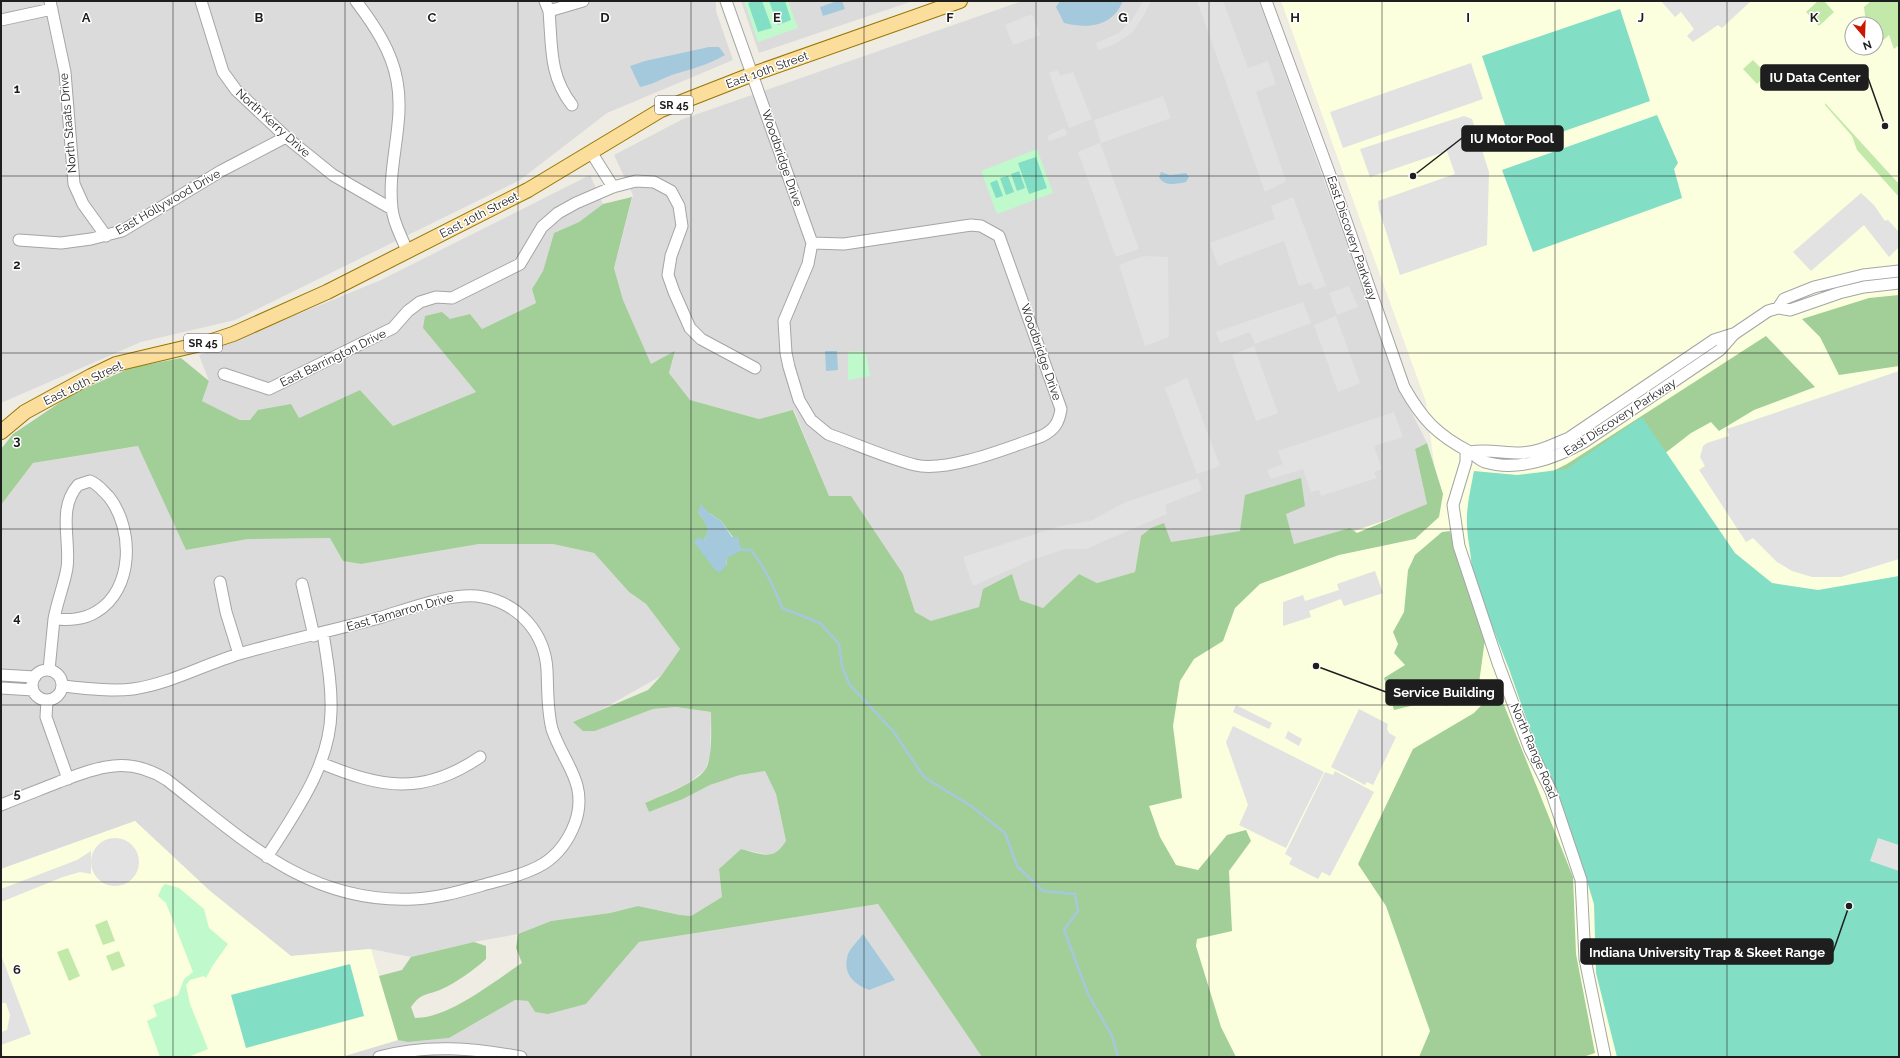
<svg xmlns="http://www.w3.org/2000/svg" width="1900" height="1058" viewBox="0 0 1900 1058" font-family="Raleway,sans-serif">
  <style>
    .residential { fill: #dcdbdb }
    .education { fill: #fbffdd; fill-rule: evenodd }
    .grass { fill: #c2e9a9 }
    .forest { fill: #a2ce98; fill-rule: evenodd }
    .park { fill: #c0f9cb }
    .pitch { fill: #82dec5 }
    .parking { fill: #e2e2e2 }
    .water { fill: #a4c9dd }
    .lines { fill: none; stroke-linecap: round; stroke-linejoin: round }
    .stream { stroke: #a4c9dd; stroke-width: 2.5 }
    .minor-casing { stroke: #a5a5a5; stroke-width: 13 }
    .major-casing { stroke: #977600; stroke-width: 16 }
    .minor { stroke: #fff; stroke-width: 11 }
    .major { stroke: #fbdd9c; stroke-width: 14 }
    .grid { fill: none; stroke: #1e1e1e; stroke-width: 1; stroke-opacity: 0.55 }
    .labels { text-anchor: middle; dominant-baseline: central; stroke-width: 3; stroke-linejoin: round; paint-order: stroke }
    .shield { fill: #fff; stroke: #626262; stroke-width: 1 }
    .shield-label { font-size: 11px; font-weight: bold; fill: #1e1e1e }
    .street-label { font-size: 12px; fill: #1e1e1e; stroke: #fff }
    .grid-label { font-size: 13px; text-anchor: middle; font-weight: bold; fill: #1e1e1e; stroke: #fff; stroke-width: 3; stroke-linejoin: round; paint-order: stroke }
    .leader { fill: none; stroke: #1e1e1e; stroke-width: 1.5 }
    .callout-dot { fill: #1e1e1e; stroke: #fff; stroke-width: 1.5 }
    .callout { fill: #1e1e1e; stroke: #1e1e1e; stroke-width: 1.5 }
    .callout-label { font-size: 13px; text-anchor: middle; font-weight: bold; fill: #fff }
  </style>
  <rect width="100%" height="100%" fill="#efece4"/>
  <path class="residential" d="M1 1H716V11L733 60 607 113 520 180 235 320 141 342 1 403Z
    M741 1H913L759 53Z
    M1022 1H1259L1398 385 1427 443 1415 449 1427 504 1357 533 1350 528 1294 544 1286 514 1241 531 1171 542 1141 536 1135 572 1097 583 1079 574 1043 608 1020 600 1012 574 979 607 931 622 915 612 903 574 829 497 794 410 759 419 690 400 669 373 675 352 651 365 623 300 614 268 633 195 614 155 683 119Z
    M590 175 603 204 579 222 554 233 543 271 532 289 536 303 482 329 470 314 423 328 476 392 393 426 360 390 299 418 240 420 202 401 209 381 199 355 381 280Z
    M139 446 187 550 248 539 331 538 343 561 361 564 479 544H553L594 553 629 592 646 604 680 649 661 676 590 716 574 722 595 731 653 709 676 707 711 712 710 756 705 770 687 784 645 803 649 812 683 799 710 785 740 775 765 771 776 794 786 841 780 851 769 855 741 849 719 869 722 897 691 916 680 915 638 906 610 913 551 921 518 934 474 942 411 957 371 949 291 956 210 891 135 821 1 869V505L33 463Z
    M878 904 982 1057H341L398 1040 408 1042 449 1038 515 1000 528 1001 535 1012 586 1004 639 942Z"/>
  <path class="education" d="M1281 1H1899V1057H1087L846 705 1439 502 1426 402ZM1852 24H1876V48H1852Z
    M135 821 210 891 291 956 371 949 398 1040 341 1057H4L1 1050V869Z"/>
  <path class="grass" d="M1818 1H1824L1834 12 1819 26 1806 12Z
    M1871 1H1899V45L1894 49 1889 35 1876 47V24H1866L1864 7Z
    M1753 60 1767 74 1757 84 1743 69Z
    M1825 103 1899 184V197L1857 150 1852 136 1825 105Z
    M107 920 115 941 103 945 95 925Z
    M68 948 80 976 69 981 57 952Z
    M119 951 125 966 112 971 106 956Z"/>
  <path class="forest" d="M632 197 614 268 623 300 651 364 675 351 669 373 690 400 759 419 793 410 829 496H851L903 574 915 612 931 621 979 607 983 589 1012 574 1020 600 1043 608 1079 574 1097 583 1135 572 1141 536 1151 528 1164 523 1171 542 1240 531 1245 495 1301 478 1305 506 1286 514 1294 544 1350 528 1357 533 1427 504 1415 449 1427 443 1443 494 1439 517 1415 539 1339 555 1260 584 1235 608 1223 641 1194 659 1180 681 1173 726 1182 798 1149 806 1160 837 1176 865 1198 870 1227 835 1246 830 1251 841 1229 871 1232 931 1197 939 1196 946 1221 1027 1236 1057H982L878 904 639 942 586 1004 548 1014 535 1012 528 1001 515 1000 449 1038 408 1042 398 1040 379 976 402 970 411 957 474 942 486 946V959C474 970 457 982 442 989 426 996 422 992 411 1007L415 1018C449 1018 493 982 522 963L516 948 518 934 551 921 610 913 638 906 680 915 691 916 722 897 719 869 741 849C762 854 773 862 786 841L776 794 765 771 740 775 710 785 683 799 649 812 645 803C660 796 695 784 705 770 713 759 711 726 711 712L676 707 653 709 595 731H583L573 722 648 690 661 676 680 649 646 604 629 592 594 553 553 544H479L361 564 343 561 330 538 248 539 186 550 138 446 33 463 1 505V449L13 434 71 395 130 368 181 358 209 381 202 401 240 420H250L258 410 291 404 299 418 360 390 393 426 476 392 423 328 425 316 442 312 450 319 470 314 482 329 536 303 532 289 543 271 554 233 579 222 603 204ZM698 512 709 513 721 521 733 537 732 554 727 558 726 566 704 540C712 526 706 524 698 512Z
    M1899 295V366L1839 375 1820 337 1802 319 1869 298Z
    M1766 336 1815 387 1754 410 1719 431 1711 422 1691 433 1646 468 1535 480 1567 464Z
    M1450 531 1485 639 1479 683 1468 698 1446 706 1443 698 1394 710 1384 678 1405 665 1394 653 1398 644 1393 632 1404 612 1408 570 1415 555 1442 532Z
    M1496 690 1500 695 1573 877 1576 954 1595 1053 1583 1057H1419L1430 1031 1386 906 1358 864 1413 749 1474 713Z"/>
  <path class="park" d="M744 1H788L798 28 758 42Z
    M1037 149 1053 193 997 214 981 171Z
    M864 351 866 352 870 376 848 380V352Z
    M165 884 179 888 204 909 209 928 228 944 213 965 206 978 204 976 190 980 186 985 190 1004 208 1049 188 1057H160L147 1021 157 1016 153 1005 178 995 184 979 193 972 166 903 158 896 162 887Z"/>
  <path class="pitch" d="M754 1H762L772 28 758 32 748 3Z
    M769 1H785L791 20 778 25Z
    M1620 9 1650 101 1513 149 1482 56Z
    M1657 115 1678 163 1674 169 1682 198 1533 252 1502 170Z
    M1036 157 1047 188 1029 194 1018 163Z
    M1019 171 1025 188 1017 191 1011 174Z
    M1008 176 1014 192 1006 195 1000 178Z
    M997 180 1003 196 996 198 990 183Z
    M1642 417 1735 553 1772 583 1818 590 1899 576V1057H1617L1596 973 1594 904 1584 872 1573 847 1549 778 1535 744 1509 669 1471 573C1473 558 1467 540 1467 524 1466 507 1471 488 1474 471L1517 475 1566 469Z
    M350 964 364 1016 246 1048 231 995Z"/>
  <path class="parking" d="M1143 1H1151L1144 15 1132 33 1115 44 1098 50 1096 43 1119 33 1132 20Z
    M1197 1H1223L1248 68 1268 61 1276 84 1256 92 1286 181 1265 192Z
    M1661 1H1751L1722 28 1718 25 1693 42 1687 36 1694 29 1681 12 1675 17Z
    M1032 14 1040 35 1013 45 1005 25Z
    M1471 63 1483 99 1343 148 1330 112Z
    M1058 70 1060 76 1073 72 1092 119 1069 128 1049 73Z
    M1163 96 1171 118 1101 143 1094 120Z
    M1464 116 1472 119 1489 172 1487 245 1400 275 1379 210 1378 201 1455 174 1447 151 1370 177 1360 149Z
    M1065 128 1067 135 1049 141 1047 136Z
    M1100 143 1139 249 1116 257 1078 152Z
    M1861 193 1874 205 1885 221 1888 220 1899 232V247L1889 257 1864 225 1811 271 1793 252Z
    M1293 197 1326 286 1314 290 1311 282 1299 286 1284 241 1218 266 1210 243 1275 219 1271 206Z
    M1143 256 1168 257 1169 337 1145 346 1119 265Z
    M1349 286 1358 307 1337 315 1329 293Z
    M1303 302 1311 323 1255 344 1250 332 1220 343 1216 332Z
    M1336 316 1360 383 1338 392 1314 325Z
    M1254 346 1278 413 1256 421 1232 355Z
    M1899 371V559L1841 577H1812L1792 571 1777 562 1753 538 1746 542 1699 470 1705 466 1700 457 1703 446 1707 443 1729 436 1727 429Z
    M1187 378 1220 466 1197 474 1165 388Z
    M1394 412 1403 437 1374 446 1382 469 1374 472 1377 478 1321 496 1319 490 1311 492 1303 469 1271 479 1267 470 1283 464 1278 451Z
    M1198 478 1202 490 1165 505 1167 514 1086 549H1066L1029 561 973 586 963 557 1061 526 1090 521 1126 502Z
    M1375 571 1383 593 1344 606 1341 599 1309 611 1311 617 1283 626V602L1303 595 1305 601 1339 590 1337 584Z
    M1236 705 1272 723 1269 729 1233 712Z
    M1359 709 1388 724 1387 729 1389 733 1396 737 1373 785 1367 782 1365 785 1331 767Z
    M1233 726 1324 772 1286 848 1239 825 1248 805 1226 742Z
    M1288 731 1302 739 1299 746 1285 738Z
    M1335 771 1374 792 1330 876 1322 872 1318 879 1289 864 1292 858 1285 854 1325 772 1333 775Z
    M1878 838 1899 845V871L1870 861Z
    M91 862a24 24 0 1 1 48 0a24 24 0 1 1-48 0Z
    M91 851V874L80 872 63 877 1 902V889L77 860Z
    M1 955 31 1034 1 1045V1032L7 1030 10 1015 6 1003H1Z"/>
  <path class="water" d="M837 1H842L845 9 823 16 820 7Z
    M1060 1H1123C1112 27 1088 29 1064 23L1056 7Z
    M709 47H719L725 55C708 65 691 69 672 75 661 79 652 85 640 87L630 66 645 61Z
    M1161 172 1170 175 1186 173 1189 177 1186 182C1177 184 1164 187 1159 177Z
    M825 351H837L838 370 826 371Z
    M701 504 709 513 721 521 732 537H739V543L742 550 727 558 726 566 720 572 716 571 694 542 698 537 704 540C711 527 705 523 698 512Z
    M863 934 895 980 869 990C853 984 842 973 848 954 851 947 859 940 863 934Z"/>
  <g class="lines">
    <path class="stream" d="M742 550H751C765 568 774 586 782 608L820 623 839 644 842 667 850 685 893 731 924 777 971 806 1005 833 1017 866 1043 891 1075 894 1078 911 1064 930 1088 994 1112 1036 1118 1057"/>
    <g class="minor-casing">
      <path id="minor" d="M50 1 65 72 74 184 83 204 106 236
        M201 1 223 72 236 90 286 137 333 175 392 209
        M356 1C374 25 392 51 397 81 405 123 387 166 392 208 393 223 402 237 407 251
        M545 1 549 11C552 46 549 76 572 105
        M726 1 812 243
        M1266 1 1330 175 1404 387C1422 419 1437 435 1470 452 1475 455 1479 460 1485 462 1518 472 1556 458 1584 442L1720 350 1734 334 1768 311 1778 308 1790 310 1839 293 1864 287 1899 283
        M549 11 583 1
        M1 20 52 9
        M591 152 613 187
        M971 225 981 226 999 236 1061 409C1059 423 1054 430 1042 436 1010 447 947 473 915 465 887 458 856 444 828 434L811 420 799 400 789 367 786 353 784 321 808 264 812 243 844 244Z
        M19 240 61 243 91 239 122 231 221 171 286 137
        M1778 308 1784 299 1814 287 1863 275 1899 271
        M224 374 269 389 393 328 408 311 420 302 436 297 452 298 520 264 542 227 558 213 576 203 613 187 636 181 654 182 671 191 679 206 682 226 671 256 668 275 674 292 690 328 701 339 755 368
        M1466 450V462L1453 505 1459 546 1498 663 1530 749 1551 791 1581 880 1585 959 1605 1057
        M1470 452C1487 449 1503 453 1520 453 1537 453 1554 444 1569 438L1714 340 1733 334
        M90 481C98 484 103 491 109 497 134 529 134 590 96 612 83 620 69 620 54 619 57 602 64 585 67 568 71 541 57 509 78 485Z
        M220 582 226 612 239 654
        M302 584 314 636
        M49 670 54 619
        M32 685a15 15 0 1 1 30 0a15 15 0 1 1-30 0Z
        M1 675 35 677
        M1 688 33 690
        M47 700 46 717 68 779
        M321 763C381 788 423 796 480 757
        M1 805C20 797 39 790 59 782 98 767 128 755 167 780 244 840 308 904 414 899 441 898 468 889 494 882 533 872 560 863 575 823 589 783 563 763 552 729 547 710 548 690 547 670 545 634 520 604 483 597 452 591 406 610 375 619 330 631 284 641 239 654 203 665 169 684 133 689 110 692 85 688 62 686
        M267 857C294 814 330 766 331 712 332 686 327 659 323 633
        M379 1057C426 1044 474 1048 521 1057"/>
    </g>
    <g class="major-casing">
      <path id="major" d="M1 432 25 412 91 376 116 364 209 342 233 334 327 292 528 190 661 110 753 74 960 1"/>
    </g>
    <use href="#minor" class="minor"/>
    <use href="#major" class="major"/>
  </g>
  <path class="grid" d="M173 1V1057M345 1V1057M518 1V1057M691 1V1057M864 1V1057M1036 1V1057M1209 1V1057M1382 1V1057M1555 1V1057M1727 1V1057M1 176H1899M1 353H1899M1 529H1899M1 705H1899M1 882H1899"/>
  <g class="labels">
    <g class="shield">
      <rect x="655" y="96" width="38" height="18" rx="3"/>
      <rect x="184" y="334" width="38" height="18" rx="3"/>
    </g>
    <g class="shield-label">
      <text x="674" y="105">SR 45</text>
      <text x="203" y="343">SR 45</text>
    </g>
    <g class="street-label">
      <text transform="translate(767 70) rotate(-20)">East 10th Street</text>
      <text transform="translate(68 123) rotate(-95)">North Staats Drive</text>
      <text transform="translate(273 123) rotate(42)">North Kerry Drive</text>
      <text transform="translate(782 158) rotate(71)">Woodbridge Drive</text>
      <text transform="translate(168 202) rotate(-30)">East Hollywood Drive</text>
      <text transform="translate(479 215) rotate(-27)">East 10th Street</text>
      <text transform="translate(1352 238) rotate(71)">East Discovery Parkway</text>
      <text transform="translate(1041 352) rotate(71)">Woodbridge Drive</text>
      <text transform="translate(333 358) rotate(-26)">East Barrington Drive</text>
      <text transform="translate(83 383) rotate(-26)">East 10th Street</text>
      <text transform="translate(1620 417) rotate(-33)">East Discovery Parkway</text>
      <text transform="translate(400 612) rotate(-16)">East Tamarron Drive</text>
      <text transform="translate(1534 751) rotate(67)">North Range Road</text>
    </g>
  </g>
  <g class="grid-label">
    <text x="86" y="22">A</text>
    <text x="259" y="22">B</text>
    <text x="432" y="22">C</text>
    <text x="605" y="22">D</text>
    <text x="777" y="22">E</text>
    <text x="950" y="22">F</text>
    <text x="1123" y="22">G</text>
    <text x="1295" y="22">H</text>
    <text x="1468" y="22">I</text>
    <text x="1641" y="22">J</text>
    <text x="1814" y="22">K</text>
    <text x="17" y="93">1</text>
    <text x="17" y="269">2</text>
    <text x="17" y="445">3</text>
    <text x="17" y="622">4</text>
    <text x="17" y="798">5</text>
    <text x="17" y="974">6</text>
  </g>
  <path class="leader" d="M1885 126L1868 78M1413 176L1462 138M1316 666L1386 692M1849 906L1833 952"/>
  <g class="callout-dot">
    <circle cx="1885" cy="126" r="4"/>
    <circle cx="1413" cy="176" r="4"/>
    <circle cx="1316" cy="666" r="4"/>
    <circle cx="1849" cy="906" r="4"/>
  </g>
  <g class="callout">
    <rect x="1761" y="65" width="107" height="25" rx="4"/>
    <rect x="1462" y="126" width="101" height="25" rx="4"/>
    <rect x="1386" y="680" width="117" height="25" rx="4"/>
    <rect x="1581" y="939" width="252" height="25" rx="4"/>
  </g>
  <g class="callout-label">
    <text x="1815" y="82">IU Data Center</text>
    <text x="1512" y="143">IU Motor Pool</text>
    <text x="1444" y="697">Service Building</text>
    <text x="1707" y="957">Indiana University Trap &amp; Skeet Range</text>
  </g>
  <rect width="1900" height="1058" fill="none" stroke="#1e1e1e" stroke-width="4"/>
  <g transform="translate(1864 36) rotate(161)"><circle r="19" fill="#ffffff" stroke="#a5a5a5"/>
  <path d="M0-3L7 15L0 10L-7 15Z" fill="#cb1701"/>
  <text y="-6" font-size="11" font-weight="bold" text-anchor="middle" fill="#1e1e1e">N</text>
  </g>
</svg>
